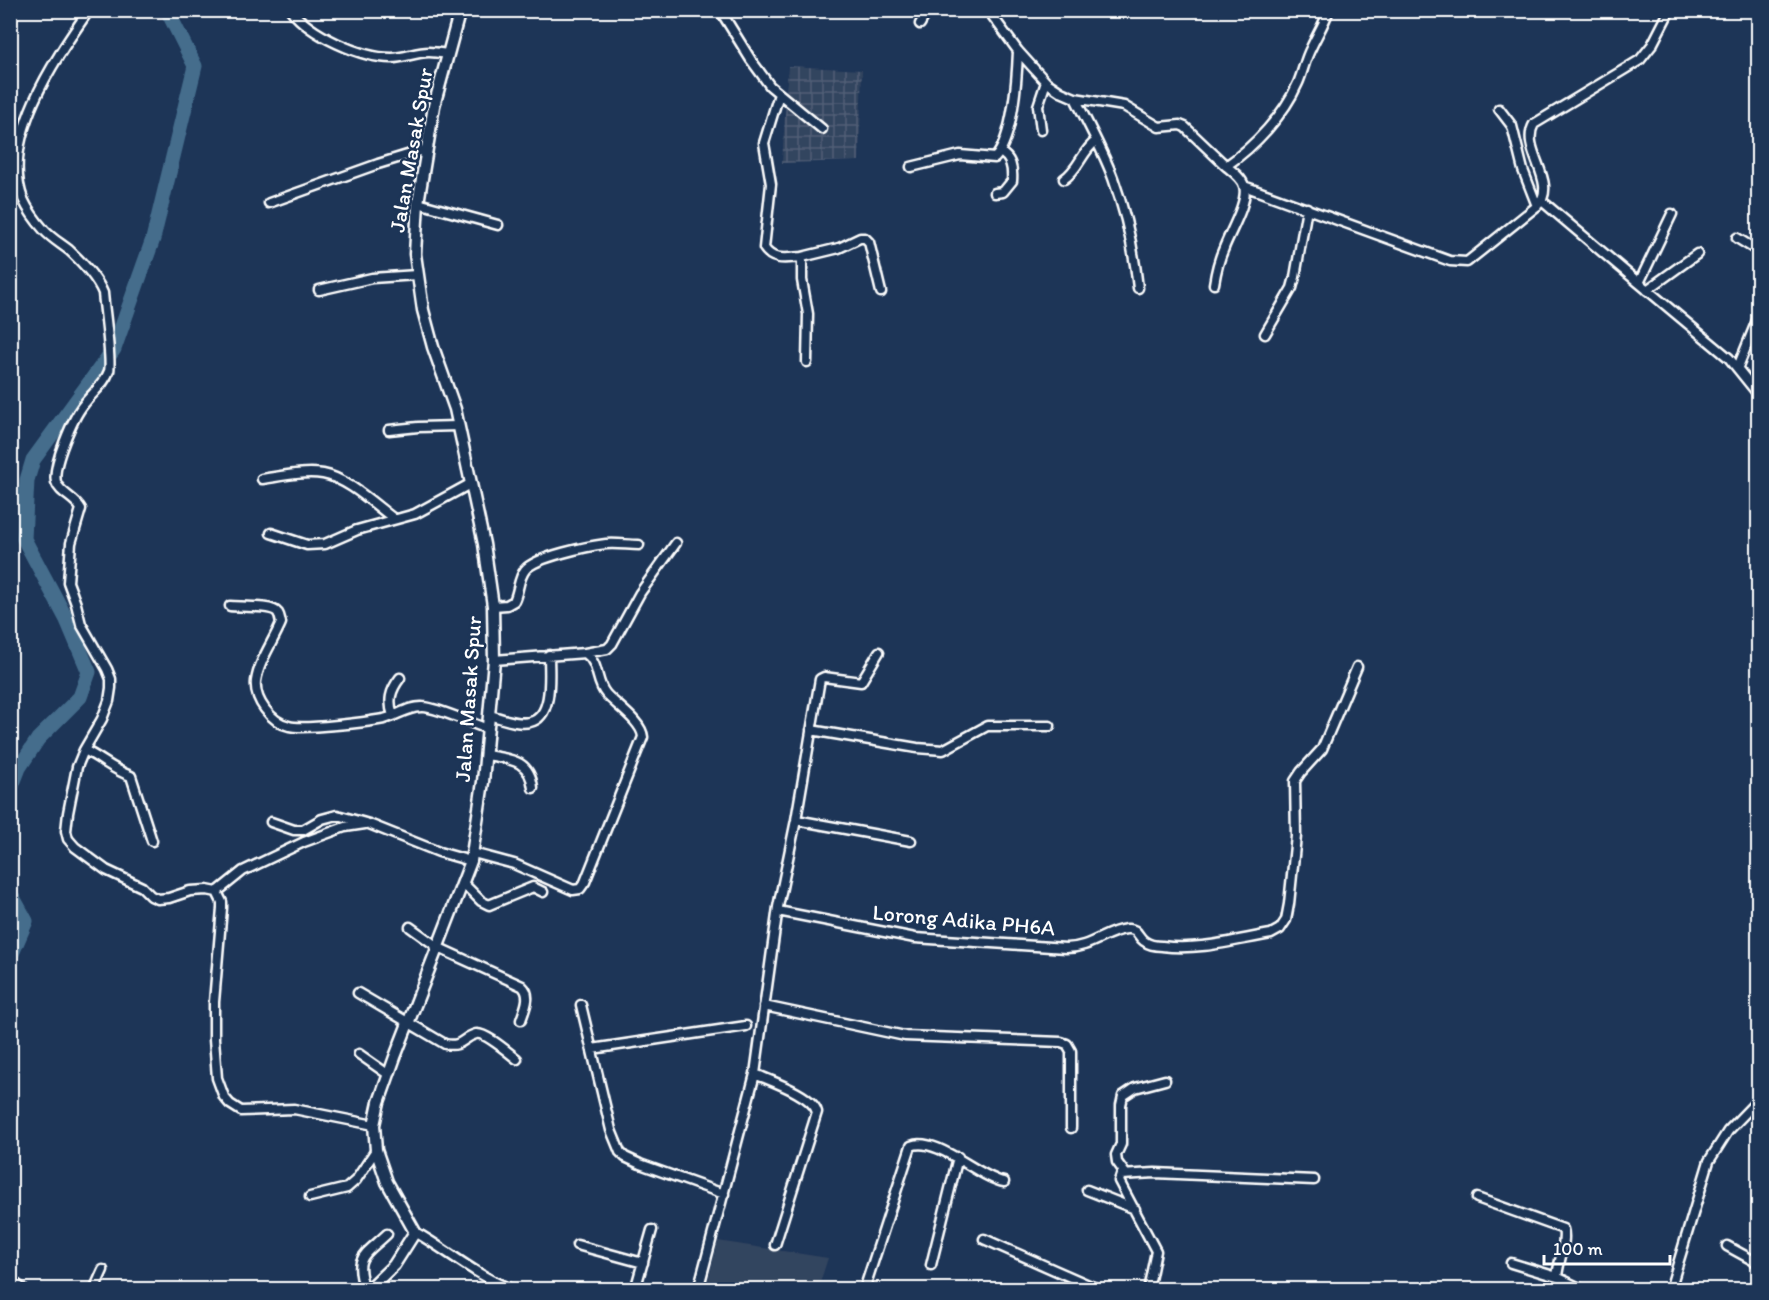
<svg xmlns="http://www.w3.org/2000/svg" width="1769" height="1300" viewBox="0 0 1769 1300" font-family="Itim,sans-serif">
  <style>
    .built { fill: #33445f }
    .industrial { fill: url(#industrial-grid) }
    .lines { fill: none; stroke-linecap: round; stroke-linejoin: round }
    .river { stroke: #446d8c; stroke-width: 15 }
    .minor-casing { stroke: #fff; stroke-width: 13 }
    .tertiary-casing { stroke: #fff; stroke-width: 15 }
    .minor { stroke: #1d3557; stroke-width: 8 }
    .tertiary { stroke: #1d3557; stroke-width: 10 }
    .labels { text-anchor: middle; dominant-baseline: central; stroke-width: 5; stroke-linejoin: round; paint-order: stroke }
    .street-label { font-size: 22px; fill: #fff; stroke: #1d3557 }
  </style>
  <defs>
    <pattern id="industrial-grid" width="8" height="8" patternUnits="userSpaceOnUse" patternTransform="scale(1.5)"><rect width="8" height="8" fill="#33445f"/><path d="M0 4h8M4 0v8" fill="none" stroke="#526077"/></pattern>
  </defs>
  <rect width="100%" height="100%" fill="#1d3557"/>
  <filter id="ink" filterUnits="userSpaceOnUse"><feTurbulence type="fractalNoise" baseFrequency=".0167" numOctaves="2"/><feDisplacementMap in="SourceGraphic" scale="12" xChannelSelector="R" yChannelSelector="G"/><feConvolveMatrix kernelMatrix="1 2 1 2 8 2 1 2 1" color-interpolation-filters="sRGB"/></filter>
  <g filter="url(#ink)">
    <path class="built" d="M718 1241 828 1258 818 1289H706Z"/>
    <path class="industrial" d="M788 66 862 70 859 161 782 163Z"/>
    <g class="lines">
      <path class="river" d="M10 791 19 768 38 739 80 697 89 672 67 620 24 539 27 480 33 460 114 349 153 239 195 66 167 10
        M10 892 26 921 10 958"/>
      <g class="minor-casing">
        <path id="minor" d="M89 10C56 58 0 137 23 199 28 210 36 221 44 230 51 238 60 243 69 250 82 262 96 276 103 293 104 307 112 361 109 371 104 385 92 393 84 404 73 417 52 466 56 482 59 493 76 498 81 509L71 543 68 582 76 604 81 624 107 669 111 679V688L109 701 102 719 84 750 77 767 68 813 66 831 68 839 75 847 106 870 142 887 151 896 158 899 169 898 190 891 207 890 217 892 222 902V908L214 1002V1039L217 1078 224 1097 230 1104 241 1111 294 1109 374 1125
          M291 10C310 35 361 58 392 58 404 58 416 52 429 52 435 52 441 53 448 54
          M720 10 751 60 770 86 822 129
          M988 10 1018 51 1046 82 1061 92 1075 98 1124 106 1159 127 1180 125 1185 127 1226 166C1255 146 1284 115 1298 83 1303 72 1305 59 1311 48 1317 35 1324 24 1329 10
          M920 24 928 10
          M779 94 764 143 771 184 764 248C773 262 787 258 802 257V280L808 314 807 362
          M1075 98C1088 124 1103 151 1113 178 1126 214 1134 250 1138 288
          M1499 109 1512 126 1523 170 1537 206
          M1041 130 1038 106 1046 82
          M911 167 960 155 995 158C1013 138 1017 78 1018 51
          M1064 179C1079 169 1082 151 1096 141
          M1244 186 1450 261 1467 262 1537 206C1560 183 1519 149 1534 124L1640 60 1652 45 1670 10
          M995 193 1003 192 1012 181C1013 168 1011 158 1000 152
          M1542 201 1639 283
          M269 203 378 164 427 149
          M418 203 498 225
          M1672 214 1639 283 1729 358 1758 394
          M1737 238 1758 251
          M802 257 839 248 860 238H865L869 242 881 292
          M1214 284C1216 271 1219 259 1224 248 1229 234 1249 201 1244 186 1242 178 1232 171 1226 166
          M319 290 372 278 417 275
          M1647 290 1697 254
          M1265 334 1292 288 1295 277 1307 208
          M1738 367 1758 318
          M389 430 418 427 458 426
          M262 479C282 476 304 471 323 474 347 478 375 505 394 519
          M271 533 307 545 325 544 357 530 415 514 470 484
          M230 606C240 607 273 605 278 613 280 616 280 619 281 623 273 642 259 661 256 681 254 700 271 722 289 726 303 730 367 722 384 719 397 716 409 706 423 707 436 707 473 724 488 729
          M493 606 507 605 514 601C519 591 518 579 525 570 535 557 589 546 606 544 617 543 628 545 639 545
          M585 653 607 649 612 644 640 593 676 543
          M489 715C501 718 517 725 530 722 554 717 549 673 549 655
          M393 716C388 701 390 691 400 678
          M811 730 917 748 943 750 987 726H1050
          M84 750C101 758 113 770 131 776L152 841
          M486 755C509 759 530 759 533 788
          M796 820 911 841
          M271 822 294 830H303L322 819 337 815 369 824 439 852 471 861
          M473 853 514 864 573 890 580 889 585 882 643 737C642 722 616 705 606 694 595 682 600 663 585 653L494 660
          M463 883 481 901 489 905 533 887 543 892
          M217 892 243 871 304 842 345 827 365 824
          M778 911 915 938 1066 948C1091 948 1105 931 1127 929 1138 928 1137 936 1144 941 1149 945 1157 946 1162 946 1198 951 1236 940 1271 934L1280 929 1286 920 1289 904 1296 836 1295 781 1301 772 1322 749 1357 667
          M410 927 439 948 522 986C532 995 525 1008 521 1020
          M358 993 445 1044C462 1048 463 1037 476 1034 485 1032 509 1053 517 1059
          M581 1005 611 1130 620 1152 625 1157 640 1164 724 1194
          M764 1006 905 1036 1061 1042 1067 1044 1071 1051V1128
          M592 1049 746 1026
          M359 1054 389 1075
          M755 1074C771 1081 813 1095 817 1112L775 1245
          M1125 1173 1117 1162 1116 1155 1121 1144V1105L1123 1096 1135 1088 1165 1080
          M1087 1190 1135 1209
          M310 1197 347 1188 356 1180 376 1150
          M1477 1198 1563 1229C1567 1241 1558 1263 1557 1277L1584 1290
          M415 1232C449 1251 477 1277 514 1290
          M984 1239 1100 1290
          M577 1245 643 1263
          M1727 1246 1758 1263
          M1511 1263 1557 1277
          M931 1265 958 1157
          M10 1279 24 1290
          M94 1290 103 1270
          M365 1290C353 1256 364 1256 387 1234
          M635 1290 652 1230
          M698 1290 755 1074 778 907 796 820 820 679 824 677 861 682 879 652
          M864 1290 911 1146C936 1135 981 1179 1004 1182
          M1148 1290 1156 1251 1119 1181 1121 1175 1155 1173 1314 1180
          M1670 1290 1709 1161 1728 1131 1758 1100"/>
      </g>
      <g class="tertiary-casing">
        <path id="tertiary" d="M368 1290 394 1265 415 1232 387 1182 376 1150 374 1125 379 1102 395 1057 471 861 483 782 494 660 493 606 484 544 455 409 433 347 423 310 415 254 418 203 434 106 460 10"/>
      </g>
      <use href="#minor" class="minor"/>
      <use href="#tertiary" class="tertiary"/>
    </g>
  </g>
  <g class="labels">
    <g class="street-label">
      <text transform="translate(411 150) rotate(-80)">Jalan Masak Spur</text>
      <text transform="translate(468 699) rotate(-86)">Jalan Masak Spur</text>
      <text transform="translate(964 920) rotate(5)">Lorong Adika PH6A</text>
    </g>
  </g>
  <rect width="1769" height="1300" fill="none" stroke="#1d3557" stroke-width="36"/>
  <rect x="18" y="18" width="1733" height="1264" fill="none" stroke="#fff" stroke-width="2" filter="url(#ink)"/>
  <path d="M1544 1255v9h126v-9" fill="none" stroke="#ffffff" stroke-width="3"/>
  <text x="1553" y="1255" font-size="18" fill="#ffffff" stroke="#1d3557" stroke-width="4.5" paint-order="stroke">100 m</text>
</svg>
